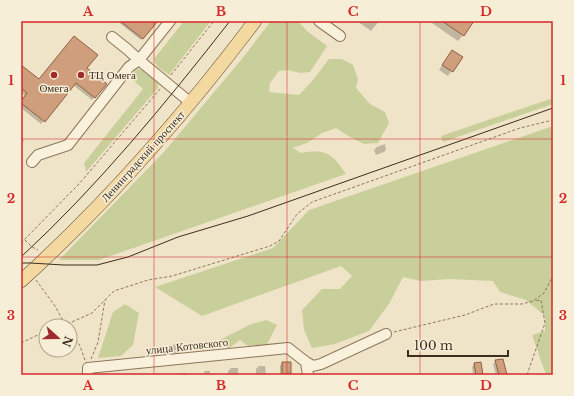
<svg xmlns="http://www.w3.org/2000/svg" width="574" height="396" viewBox="0 0 574 396" font-family="'Libre Baskerville',serif">
  <style>
    .green { fill: #c9cf9b }
    .shadow { fill: #0003 }
    .building { fill: #cf9f7d; stroke: #8d5f41 }
    .lines { fill: none; stroke-linecap: round; stroke-linejoin: round }
    .minor-casing { stroke: #8d765c; stroke-width: 12 }
    .major-casing { stroke: #5b4430; stroke-width: 14 }
    .path { stroke: #8d765c; stroke-width: 1; stroke-dasharray: 3 2; stroke-linecap: butt }
    .minor { stroke: #faf1dc; stroke-width: 10 }
    .major { stroke: #f3d9a0; stroke-width: 13 }
    .tram { stroke: #3d2e20; stroke-width: 1 }
    .grid { fill: none; stroke: #d62828; stroke-width: 1; stroke-opacity: 0.55 }
    .poi-dot { fill: #9e2a2b; stroke: #f7eed8; stroke-width: 1.5 }
    .labels { text-anchor: middle; dominant-baseline: central; stroke-width: 3; stroke-linejoin: round; paint-order: stroke }
    .poi-label { font-size: 11px; fill: #3d2e20; stroke: #f7eed8; text-anchor: start }
    .street-label { font-size: 11px; fill: #3d2e20; stroke: #f7eed8 }
    .neatline { fill: none; stroke: #d62828; stroke-width: 1.5 }
    .grid-label { font-size: 13px; text-anchor: middle; font-weight: bold; fill: #d62828 }
  </style>
  <rect width="100%" height="100%" fill="#f0e4c8"/>
  <path class="green" d="M184 21H211L169 75C163 70 155 67 154 59Z
    M271 21H300L299 22 307 31 327 46 310 72 300 73 288 70 279 71 270 83 269 92 299 95 312 81 329 59H342L353 65 358 79 356 88 370 104 385 112 389 123 378 143 364 144 350 137 336 128 322 133 307 143 293 148 301 153C327 149 331 153 346 174L99 260H59L163 153 241 60Z
    M139 69 144 71 158 83V88L86 172 84 163 143 89 133 80V73L136 70Z
    M553 98V104L443 142 441 136Z
    M553 126V375H546L532 335 545 331V316L526 300 500 292 493 281 449 279 421 281 403 277 389 304 369 331 335 344 312 348 304 330 302 310 322 289H340L352 276 341 266 202 316 155 287 273 248 309 210Z
    M125 304 139 313 133 345 121 356 98 358 113 312Z
    M267 320 277 325 267 344 248 346 240 340 228 349 220 340 251 324Z"/>
  <path class="shadow" d="M117 21H157L141 40Z
    M357 21H379L371 31Z
    M429 21H473L463 35 458 41Z
    M448 56 461 58 448 76 439 70Z
    M21 66 38 81 86 68 105 84 92 100 73 85 41 124 21 108V101L25 96 21 92Z
    M21 138 24 140 21 145Z
    M385 144 386 150 384 152 376 155 374 150 377 147Z
    M180 343 182 352 179 354 173 355 172 347 174 344Z
    M496 361 506 375H496L493 364Z
    M282 363 290 373 288 375H280V366Z
    M474 364 482 375H473L472 367Z
    M259 366H265L266 375H256V369Z
    M231 368H238V375H228V371Z
    M205 371H210V375H202Z
    M159 373V375H151L152 374Z
    M180 373H186V375H178Z"/>
  <path class="building" d="M120 21H158L143 39Z
    M442 21H474L464 36Z
    M74 36 98 55 87 68 107 84 95 98 76 83 45 122 21 103V101L27 93 21 88V65L39 79Z
    M452 50 463 57 453 72 442 65Z
    M503 359 507 375H499L495 360Z
    M282 362H291V373L282 374Z
    M481 362 483 375H476L474 363Z"/>
  <g class="lines">
    <g class="minor-casing">
      <path id="minor" d="M170 21 139 60 191 103
        M319 21 340 36
        M32 162 38 155 68 145 129 67 139 60 127 49 112 37
        M306 362 313 366 321 364 386 334
        M88 375V368L288 348 306 362 308 375"/>
    </g>
    <g class="major-casing">
      <path id="major" d="M21 281C107 203 185 114 255 21"/>
    </g>
    <path class="path" d="M171 75 214 21
      M25 240 32 247 38 250
      M21 243 79 184 160 89
      M36 280 55 306 66 326
      M63 326 92 313 114 291 148 280 172 276 270 246 279 241 297 214 312 202 520 128 553 120
      M70 331 80 346 85 360
      M394 332 465 315 494 304H522L533 301 544 293 553 276
      M21 343 46 331
      M91 359 98 342 105 300
      M527 375 545 323 541 300 534 301"/>
    <use href="#minor" class="minor"/>
    <use href="#major" class="major"/>
    <path class="tram" d="M21 257C98 186 165 104 230 21
      M21 263H30L64 265H97L128 257 178 237 248 216 553 108"/>
  </g>
  <path class="grid" d="M154 21V375M287 21V375M420 21V375M21 139H553M21 257H553"/>
  <g class="poi-dot">
    <circle cx="54" cy="75" r="4"/>
    <circle cx="81" cy="75" r="4"/>
  </g>
  <g class="labels">
    <g class="poi-label">
      <text x="89" y="75">ТЦ Омега</text>
      <text x="54" y="88" text-anchor="middle">Омега</text>
    </g>
    <g class="street-label">
      <text transform="translate(143 156) rotate(-48)">Ленинградский проспект</text>
      <text transform="translate(187 346) rotate(-6)">улица Котовского</text>
    </g>
  </g>
  <rect width="574" height="396" fill="none" stroke="#f7eed8" stroke-width="44"/>
  <g transform="translate(58 338) rotate(111)"><circle r="19" fill="#f7eed8" stroke="#ada18e"/>
  <path d="M0-3L7 15L0 10L-7 15Z" fill="#9e2a2b"/>
  <text y="-6" font-size="11" font-weight="bold" text-anchor="middle" fill="#3d2e20">N</text>
  </g>
  <path d="M408 350v6h100v-6" fill="none" stroke="#3d2e20" stroke-width="2"/>
  <text x="414" y="350" font-size="12" fill="#3d2e20" stroke="#f7eed8" stroke-width="3" paint-order="stroke">100 m</text>
  <rect x="22" y="22" width="530" height="352" class="neatline"/>
  <g class="grid-label">
    <text x="88" y="16">A</text>
    <text x="221" y="16">B</text>
    <text x="353" y="16">C</text>
    <text x="486" y="16">D</text>
    <text x="11" y="85">1</text>
    <text x="563" y="85">1</text>
    <text x="11" y="203">2</text>
    <text x="563" y="203">2</text>
    <text x="11" y="320">3</text>
    <text x="563" y="320">3</text>
    <text x="88" y="390">A</text>
    <text x="221" y="390">B</text>
    <text x="353" y="390">C</text>
    <text x="486" y="390">D</text>
  </g>
</svg>
